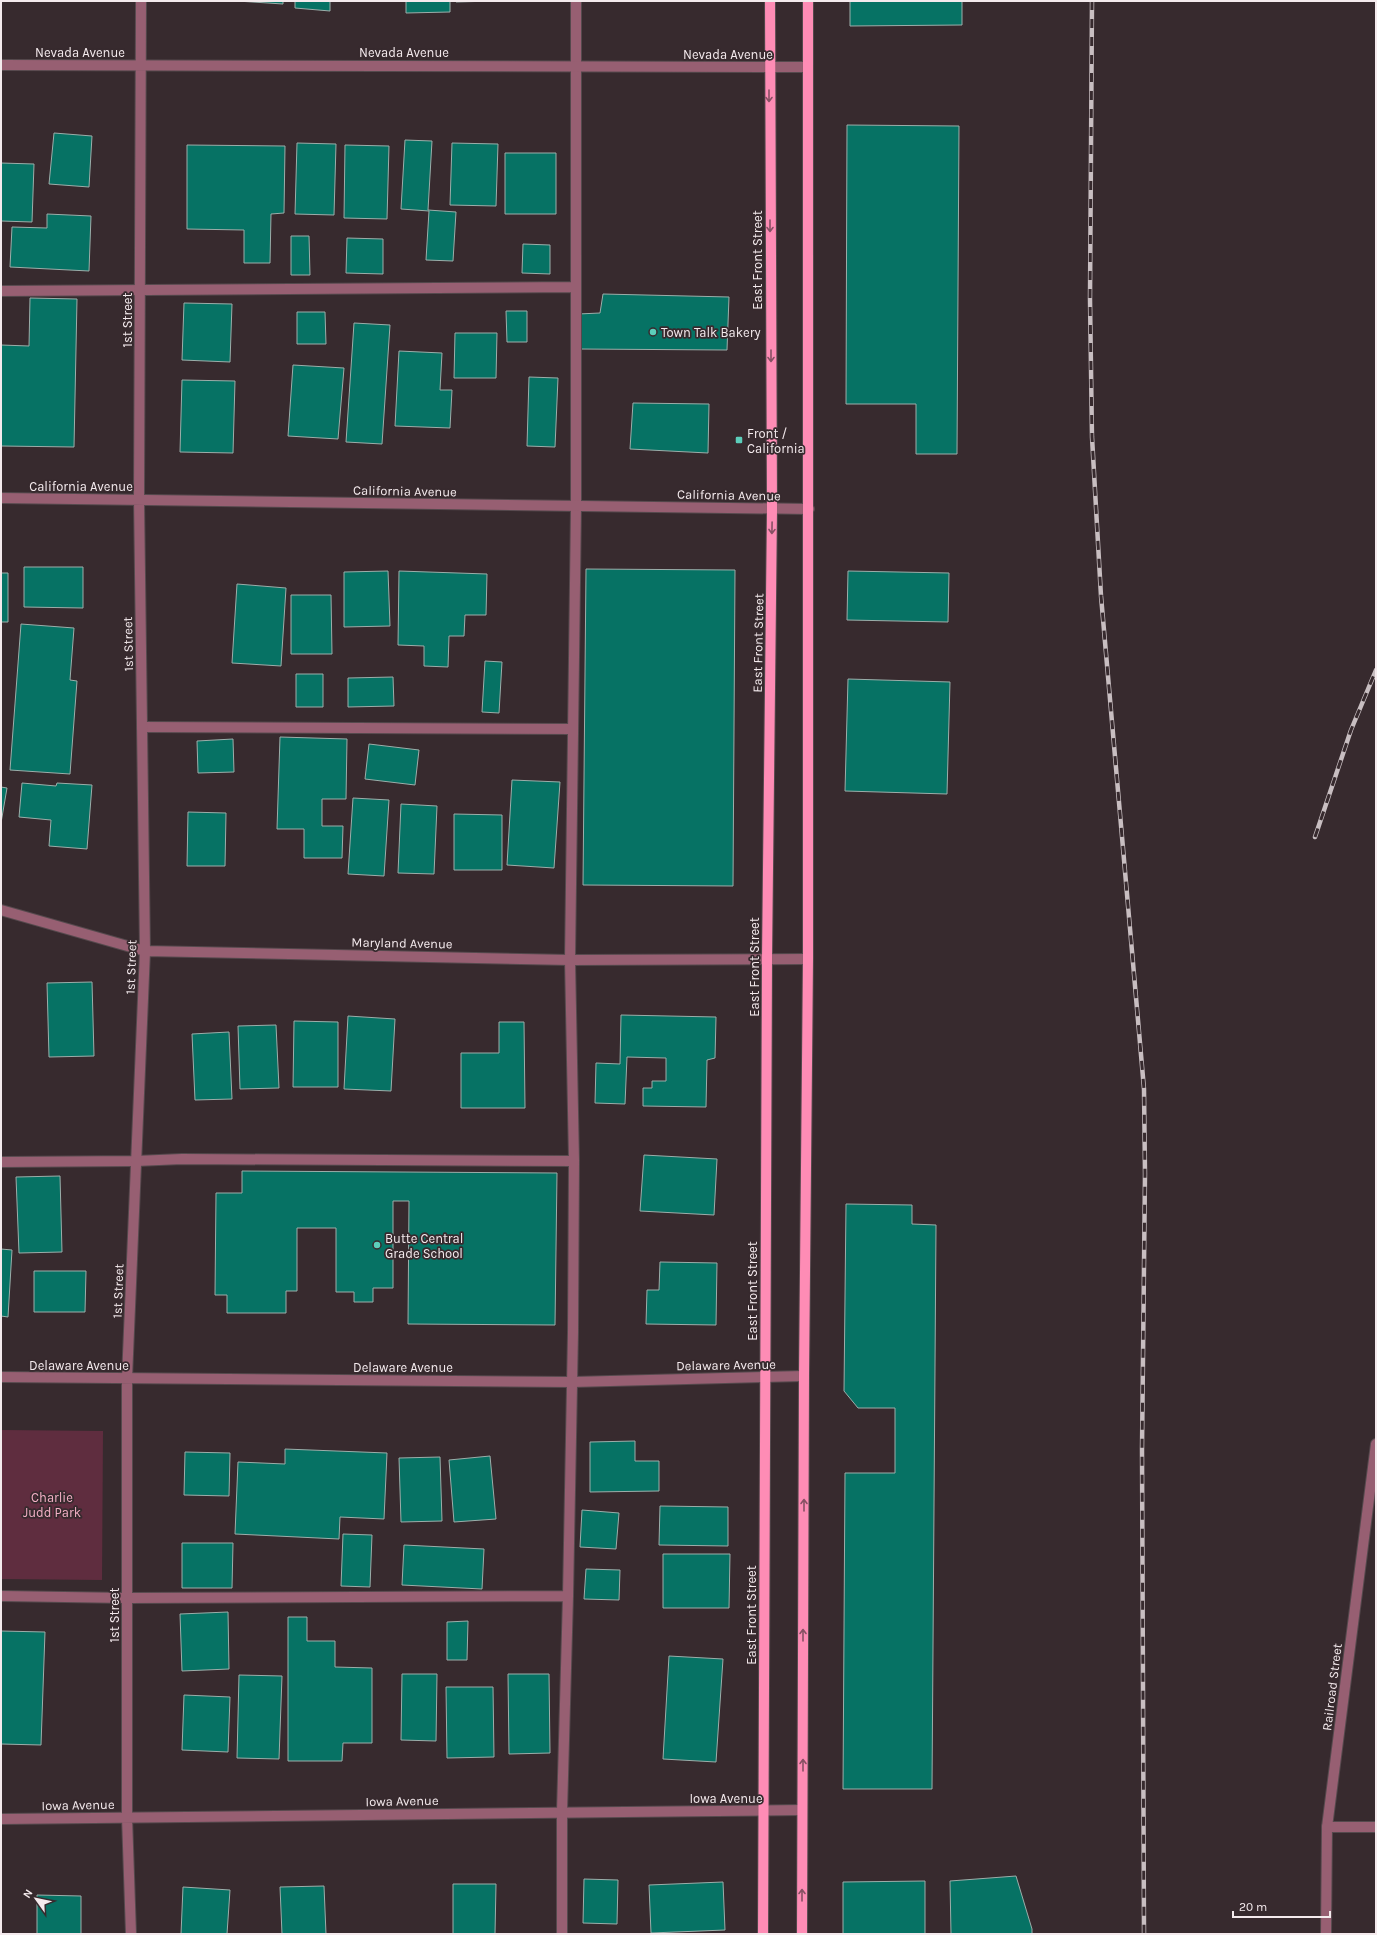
<svg xmlns="http://www.w3.org/2000/svg" width="1377" height="1935" viewBox="0 0 1377 1935" font-family="Karla,sans-serif">
  <style>
    .green { fill: #5f2d3f }
    .building { fill: #067264; stroke: #9caeaa }
    .lines { fill: none; stroke-linecap: round; stroke-linejoin: round }
    .service-casing { stroke: #55494d; stroke-width: 12 }
    .minor-casing { stroke: #55494d; stroke-width: 12 }
    .primary-casing { stroke: #55494d; stroke-width: 12 }
    .service { stroke: #975f72; stroke-width: 10 }
    .minor { stroke: #975f72; stroke-width: 10 }
    .primary { stroke: #fe8cb5; stroke-width: 10 }
    .rail-casing { stroke: #c8bec1; stroke-width: 4.5 }
    .rail { stroke: #372a2e; stroke-width: 3; stroke-dasharray: 9; stroke-linecap: butt }
    .oneway { stroke: #875164 }
    .poi-dot { fill: #5ccebb; stroke: #372a2e; stroke-width: 1.5 }
    .labels { text-anchor: middle; dominant-baseline: central; stroke-width: 3.5; stroke-linejoin: round; paint-order: stroke }
    .street-label { font-size: 13px; fill: #f4eaed; stroke: #372a2e }
    .poi-label { font-size: 13px; fill: #f4eaed; stroke: #372a2e; text-anchor: start }
    .park-label { font-size: 13px; fill: #f4b0c6; stroke: #372a2e }
  </style>
  <rect width="100%" height="100%" fill="#372a2e"/>
  <path class="green" d="M1 1430 103 1431 102 1580 1 1579Z"/>
  <path class="building" d="M237 1H283V4Z
    M295 1H330V11L295 8Z
    M406 1H450V12L406 13Z
    M456 1H494L456 2Z
    M850 1H962V25L850 26Z
    M847 125 959 126 957 454H916V404H846Z
    M54 133 92 136 89 187 49 184Z
    M405 140 432 141 428 210 456 212 453 261 426 260 429 211 401 209Z
    M297 143 336 144 334 215 295 214Z
    M452 143 498 144 496 206 450 205Z
    M187 145 285 146 284 213 271 214 270 263H244V230L187 229Z
    M345 145 389 146 387 219 344 218Z
    M505 153H556V214H505Z
    M1 163 34 164 32 222 1 221Z
    M47 214 91 216 89 271 10 267 12 227 47 228Z
    M291 236H309L310 275H291Z
    M347 238 383 239V274L346 273Z
    M523 244 550 245V274L522 273Z
    M603 294 729 297 727 350 579 349 578 314 600 313Z
    M30 298 77 299 74 447 1 446V345L29 346Z
    M184 303 232 304 230 362 182 360Z
    M506 311H527V342H507Z
    M297 312H325L326 344H297Z
    M354 323 390 325 382 444 346 442Z
    M455 333H497L496 378H454Z
    M399 351 442 353 440 390H452L450 428 395 426Z
    M293 365 344 368 338 439 288 436Z
    M529 377 558 378 555 447 527 446Z
    M182 380 235 381 233 453 180 452Z
    M633 403 709 404 708 453 630 449Z
    M24 567H83V608L24 607Z
    M586 569 735 570 733 886 583 885Z
    M388 571 390 626 344 627V572Z
    M399 571 487 574 486 615H465L464 636H449L448 667 424 666V646L398 645Z
    M848 571 949 573 948 622 847 620Z
    M1 573H8V622H1Z
    M237 584 286 588 281 666 232 663Z
    M291 595H331L332 654H291Z
    M21 624 74 628 70 680 77 681 70 774 10 770Z
    M485 661 502 662 499 713 482 712Z
    M296 674H323V707H296Z
    M393 677 394 706 348 707V678Z
    M848 679 950 682 947 794 845 791Z
    M280 737 347 739 346 799H322V826H343L342 858H304V829H277Z
    M233 739 234 772 198 773 197 741Z
    M369 744 419 750 415 785 365 779Z
    M512 780 560 782 554 868 507 865Z
    M22 783 56 786 57 783 92 785 87 849 49 846 51 820 19 817Z
    M1 787 7 788 1 823Z
    M353 798 389 800 384 876 348 874Z
    M401 804 437 806 434 874 398 873Z
    M188 812 226 813 225 866H187Z
    M454 814 502 815V870H454Z
    M92 982 94 1056 49 1057 47 983Z
    M621 1015 716 1017 715 1058 707 1060 706 1107 643 1106V1088H652V1081H666V1058L627 1057 625 1104 595 1103 596 1063 620 1064Z
    M348 1016 395 1019 391 1091 344 1089Z
    M294 1021 338 1022V1087H293Z
    M499 1022H524L525 1108H461V1053H499Z
    M276 1025 279 1088 240 1089 238 1026Z
    M229 1032 232 1099 195 1100 192 1034Z
    M644 1155 717 1159 714 1215 640 1211Z
    M242 1171 557 1173 555 1325 408 1324 409 1201H393V1288H373V1302H354V1292H336V1228H297V1291H286V1313H227V1295H215L216 1193H242Z
    M60 1176 62 1252 19 1253 16 1177Z
    M846 1204 912 1205V1224L936 1225 932 1789H843L845 1473H895V1408H858L844 1391Z
    M1 1249 12 1250 8 1317 1 1316Z
    M660 1262 717 1263 716 1325 646 1324 647 1290H659Z
    M34 1271H86L85 1312H34Z
    M635 1441V1461H659V1491L590 1492V1442Z
    M285 1449 387 1453 384 1519 340 1517 339 1539 235 1534 238 1462 285 1464Z
    M185 1452 230 1453 229 1496 184 1495Z
    M490 1456 496 1519 454 1522 449 1460Z
    M440 1457 442 1521 401 1522 399 1458Z
    M660 1506 728 1507V1546L659 1545Z
    M582 1510 619 1513 616 1549 580 1547Z
    M343 1534 372 1535 370 1587 341 1586Z
    M182 1543H233L232 1588H182Z
    M404 1545 484 1549 482 1589 402 1585Z
    M663 1554H730L729 1608H663Z
    M586 1569 620 1570 619 1600 584 1599Z
    M228 1612 229 1669 182 1671 180 1614Z
    M288 1617H307V1641H335V1667L372 1668V1743H343L342 1761H288Z
    M468 1621 467 1660H447V1622Z
    M1 1631 45 1632 41 1745 1 1744Z
    M669 1656 723 1659 716 1762 663 1759Z
    M402 1674H437L436 1741 401 1740Z
    M508 1674H549L550 1753 509 1754Z
    M239 1675 282 1676 279 1759 237 1758Z
    M446 1687H493L494 1757 447 1758Z
    M184 1695 230 1697 228 1752 182 1750Z
    M1016 1876 1032 1929V1934H951L950 1881Z
    M584 1879 618 1880 617 1924 583 1923Z
    M925 1881V1934H843V1882Z
    M723 1882 725 1930 651 1933 649 1885Z
    M453 1884H496L495 1934H453Z
    M324 1886 326 1934H282L280 1887Z
    M183 1887 230 1890 227 1934H181Z
    M37 1895 81 1896V1934H37Z"/>
  <g class="lines">
    <g class="service-casing">
      <path id="service" d="M1 291 576 287
        M142 727 573 729
        M1 1162 136 1161 182 1159 574 1161
        M1 1596 127 1598 568 1596
        M562 1934V1812L568 1596 573 1332 574 1161 570 960 576 507V1
        M1326 1934 1327 1827 1376 1444"/>
    </g>
    <g class="minor-casing">
      <path id="minor" d="M1 65 808 67
        M1 498 809 509
        M1 910 145 951 570 960 808 959
        M1 1377 572 1382 804 1376
        M1 1819 802 1810
        M1327 1827H1376
        M131 1934 127 1817V1378L145 951 139 499 141 1"/>
    </g>
    <g class="primary-casing">
      <path id="primary" d="M763 1934 767 959 772 509 770 1
        M802 1934 804 1376 808 959V1"/>
    </g>
    <use href="#service" class="service"/>
    <use href="#minor" class="minor"/>
    <use href="#primary" class="primary"/>
    <g class="rail-casing">
      <path id="rail" d="M1092 1 1090 299 1092 437 1101 596 1144 1089 1145 1174 1142 1449 1144 1934
        M1315 837 1351 730 1376 670"/>
    </g>
    <use href="#rail" class="rail"/>
  </g>
  <defs><path id="oneway-shaft" d="M-6 0H5M1.5-3L5.5 0L1.5 3" fill="none" stroke-width="1.6" stroke-linecap="round" stroke-linejoin="round"/></defs>
  <g class="oneway">
    <use href="#oneway-shaft" transform="translate(769 96) rotate(90)"/>
    <use href="#oneway-shaft" transform="translate(770 226) rotate(90)"/>
    <use href="#oneway-shaft" transform="translate(771 356) rotate(90)"/>
    <use href="#oneway-shaft" transform="translate(772 528) rotate(91)"/>
    <use href="#oneway-shaft" transform="translate(804 1505) rotate(-90)"/>
    <use href="#oneway-shaft" transform="translate(803 1635) rotate(-90)"/>
    <use href="#oneway-shaft" transform="translate(803 1765) rotate(-90)"/>
    <use href="#oneway-shaft" transform="translate(802 1895) rotate(-90)"/>
  </g>
  <g class="poi-dot">
    <circle cx="653" cy="332" r="4"/>
    <rect x="735" y="436" width="8" height="8" rx="2"/>
    <circle cx="377" cy="1245" r="4"/>
  </g>
  <g class="labels">
    <g class="street-label">
      <text x="80" y="52">Nevada Avenue</text>
      <text x="404" y="52">Nevada Avenue</text>
      <text x="728" y="54">Nevada Avenue</text>
      <text transform="translate(757 260) rotate(-90)">East Front Street</text>
      <text transform="translate(127 320) rotate(-90)">1st Street</text>
      <text x="81" y="486">California Avenue</text>
      <text transform="translate(405 491) rotate(1)">California Avenue</text>
      <text transform="translate(729 495) rotate(1)">California Avenue</text>
      <text transform="translate(758 643) rotate(-89)">East Front Street</text>
      <text transform="translate(128 644) rotate(-91)">1st Street</text>
      <text transform="translate(402 943) rotate(1)">Maryland Avenue</text>
      <text transform="translate(131 967) rotate(-88)">1st Street</text>
      <text transform="translate(754 967) rotate(-90)">East Front Street</text>
      <text transform="translate(118 1291) rotate(-88)">1st Street</text>
      <text transform="translate(752 1291) rotate(-90)">East Front Street</text>
      <text x="79" y="1365">Delaware Avenue</text>
      <text transform="translate(726 1365) rotate(-1)">Delaware Avenue</text>
      <text x="403" y="1367">Delaware Avenue</text>
      <text transform="translate(114 1615) rotate(-90)">1st Street</text>
      <text transform="translate(751 1615) rotate(-90)">East Front Street</text>
      <text transform="translate(1332 1687) rotate(-83)">Railroad Street</text>
      <text x="726" y="1798">Iowa Avenue</text>
      <text transform="translate(402 1801) rotate(-1)">Iowa Avenue</text>
      <text transform="translate(78 1805) rotate(-1)">Iowa Avenue</text>
    </g>
    <g class="poi-label">
      <text x="661" y="332">Town Talk Bakery</text>
      <text x="747" y="433">Front /<tspan x="747" dy="15">California</tspan></text>
      <text x="385" y="1238">Butte Central<tspan x="385" dy="15">Grade School</tspan></text>
    </g>
    <g class="park-label">
      <text x="52" y="1497">Charlie<tspan x="52" dy="15">Judd Park</tspan></text>
    </g>
  </g>
  <rect width="1377" height="1935" fill="none" stroke="#f4eaed" stroke-width="4"/>
  <g transform="translate(36 1899) rotate(303)" stroke="#372a2e" stroke-width="3" paint-order="stroke">
  <path d="M0-3L7 15L0 10L-7 15Z" fill="#f4eaed"/>
  <text y="-6" font-size="11" font-weight="bold" text-anchor="middle" fill="#f4eaed">N</text>
  </g>
  <path d="M1233 1911v6h97v-6" fill="none" stroke="#f4eaed" stroke-width="2"/>
  <text x="1239" y="1911" font-size="12" fill="#f4eaed" stroke="#372a2e" stroke-width="3" paint-order="stroke">20 m</text>
</svg>
